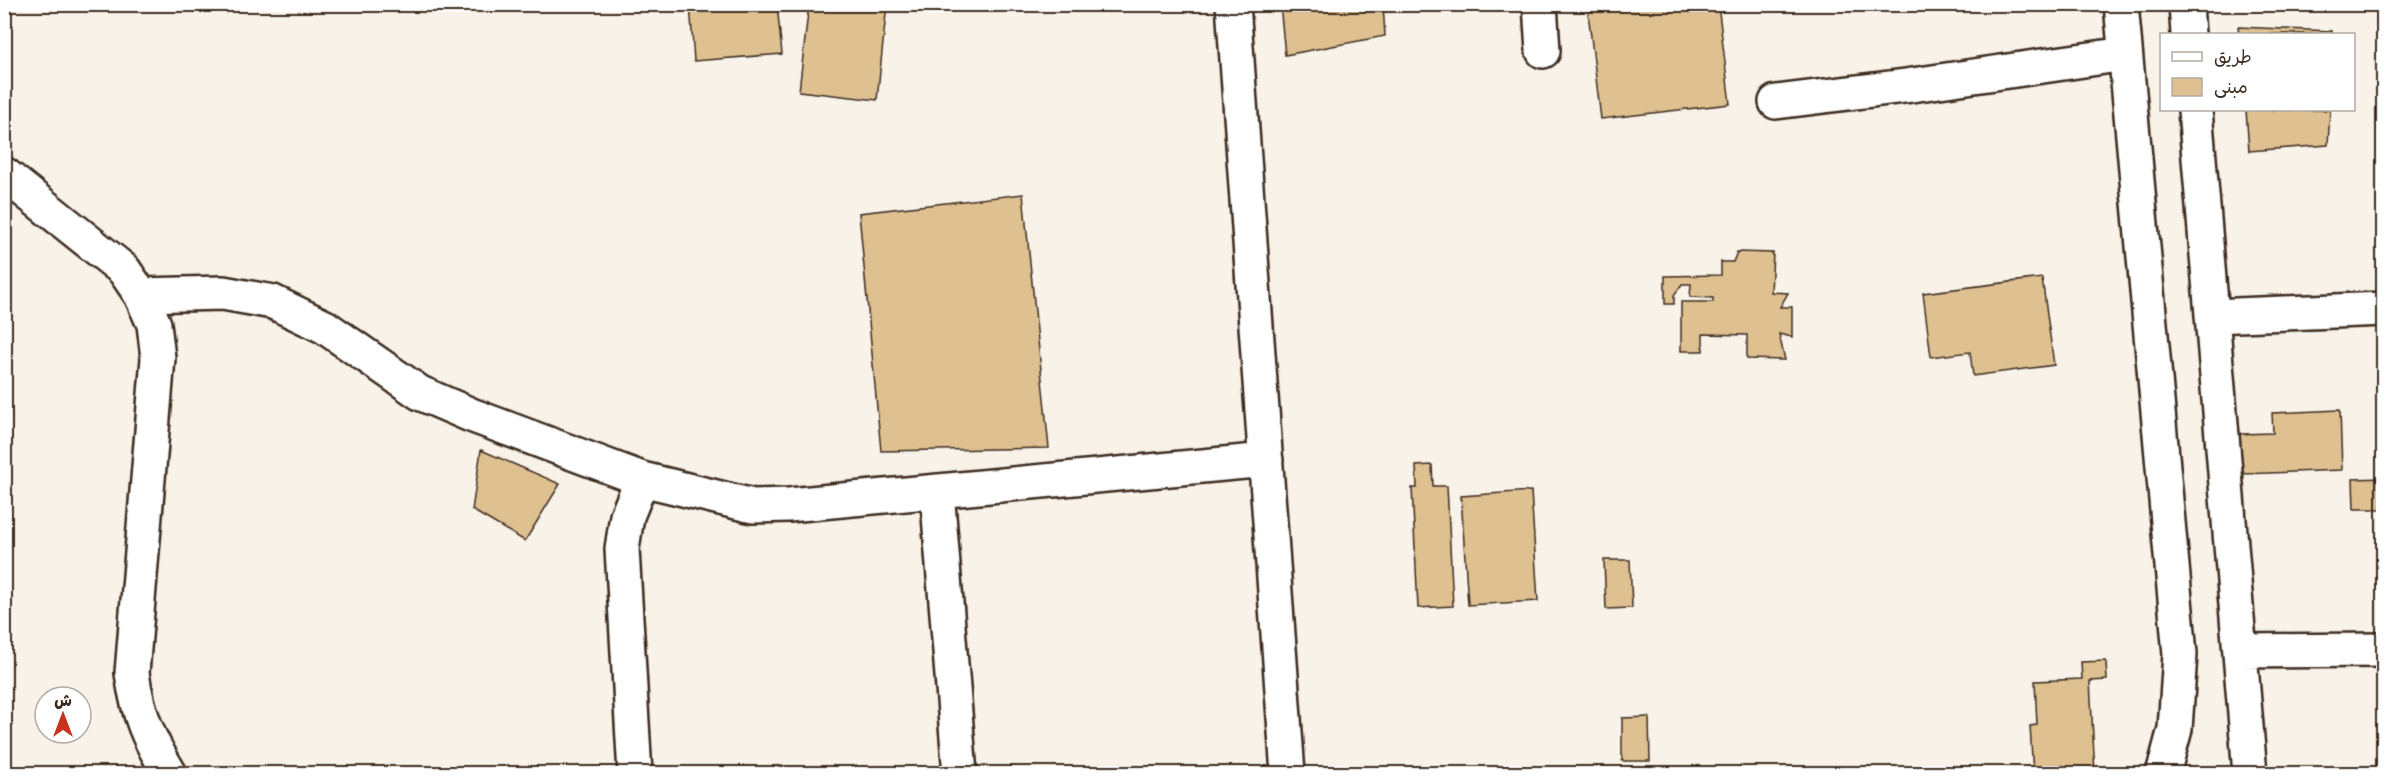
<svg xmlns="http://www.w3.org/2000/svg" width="2388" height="778" viewBox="0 0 2388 778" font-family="'Shantell Sans','Playpen Sans Arabic',sans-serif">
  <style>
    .building { fill: #dec091; stroke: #3b2a1e; stroke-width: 1.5 }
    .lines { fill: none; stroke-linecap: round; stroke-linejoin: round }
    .street-casing { stroke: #3b2a1e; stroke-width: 38 }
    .street { stroke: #fff; stroke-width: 33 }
  </style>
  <rect width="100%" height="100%" fill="#f8f2e9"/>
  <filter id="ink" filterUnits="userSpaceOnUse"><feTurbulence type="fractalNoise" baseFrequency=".0167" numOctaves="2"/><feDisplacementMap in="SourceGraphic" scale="12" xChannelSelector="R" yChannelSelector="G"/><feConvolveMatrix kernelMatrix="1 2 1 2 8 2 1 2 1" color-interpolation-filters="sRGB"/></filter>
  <g filter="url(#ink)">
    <path class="building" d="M690 4H777L782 54 694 61Z
      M809 4H887L877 100 799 91Z
      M1280 4H1383L1385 36 1285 55Z
      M1587 4H1718L1730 104 1601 119Z
      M2238 27 2332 31V34H2239Z
      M2246 110H2330L2328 145 2249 151Z
      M1023 194 1049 448 881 451 859 213Z
      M1737 252 1773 253 1771 292 1788 293 1780 307H1792V337L1779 334 1785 360 1747 359V335L1703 334V351H1681V302H1713V298L1690 297 1691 284H1682L1674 295V304H1665V276L1721 275V262H1733Z
      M2042 278 2054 365 1973 376 1970 352 1931 357 1923 293Z
      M2340 410 2342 470 2242 474 2240 434 2273 433 2272 413Z
      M481 450 560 484 525 541 472 510Z
      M1432 465 1433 486H1447L1453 606 1418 608 1412 488H1417L1416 466Z
      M2384 478V509H2354L2353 479Z
      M1531 491 1538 601 1468 605 1461 496Z
      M1604 560H1630L1632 608 1606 609Z
      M2106 661 2107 680 2090 681 2095 774H2033L2030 726 2037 725 2035 681 2082 679 2081 662Z
      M1649 717 1650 761H1622V718Z"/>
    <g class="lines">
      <g class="street-casing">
        <path id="street" d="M1233 4 1288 774
          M1540 4 1543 51
          M2121 4 2180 654 2175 729 2163 774
          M2186 4 2188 34
          M1776 102 1905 86 2125 54
          M2195 110 2250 774
          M4 174 124 270 141 295 154 324 158 358 132 673C138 715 148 738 170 774
          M141 295 223 293 273 302 325 327 420 393 471 415 642 479 753 506 789 505 1266 460
          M2212 316 2384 309
          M937 491 960 774
          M2240 651 2384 650
          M635 774 622 549 627 516 642 479"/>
      </g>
      <use href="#street" class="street"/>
    </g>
  </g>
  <rect width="2388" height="778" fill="none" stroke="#fff" stroke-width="24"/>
  <rect x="12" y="12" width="2364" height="754" fill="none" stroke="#3b2a1e" stroke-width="2" filter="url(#ink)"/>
  <rect x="2160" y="33" width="195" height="78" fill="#ffffff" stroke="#b1aaa5" stroke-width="1.5"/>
  <rect x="2172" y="52" width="30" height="9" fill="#ffffff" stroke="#b1aaa5" stroke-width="1.5"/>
  <text x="2214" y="63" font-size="18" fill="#3b2a1e">طريق</text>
  <rect x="2172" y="78" width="30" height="18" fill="#dec091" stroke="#b1aaa5" stroke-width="1.5"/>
  <text x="2214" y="93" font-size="18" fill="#3b2a1e">مبنى</text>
  <g transform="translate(63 715)"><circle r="28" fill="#ffffff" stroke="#b1aaa5" stroke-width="1.5"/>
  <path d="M0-4.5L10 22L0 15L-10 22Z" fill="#c8321e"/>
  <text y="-9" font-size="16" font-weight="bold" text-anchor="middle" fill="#3b2a1e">ش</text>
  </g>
</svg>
